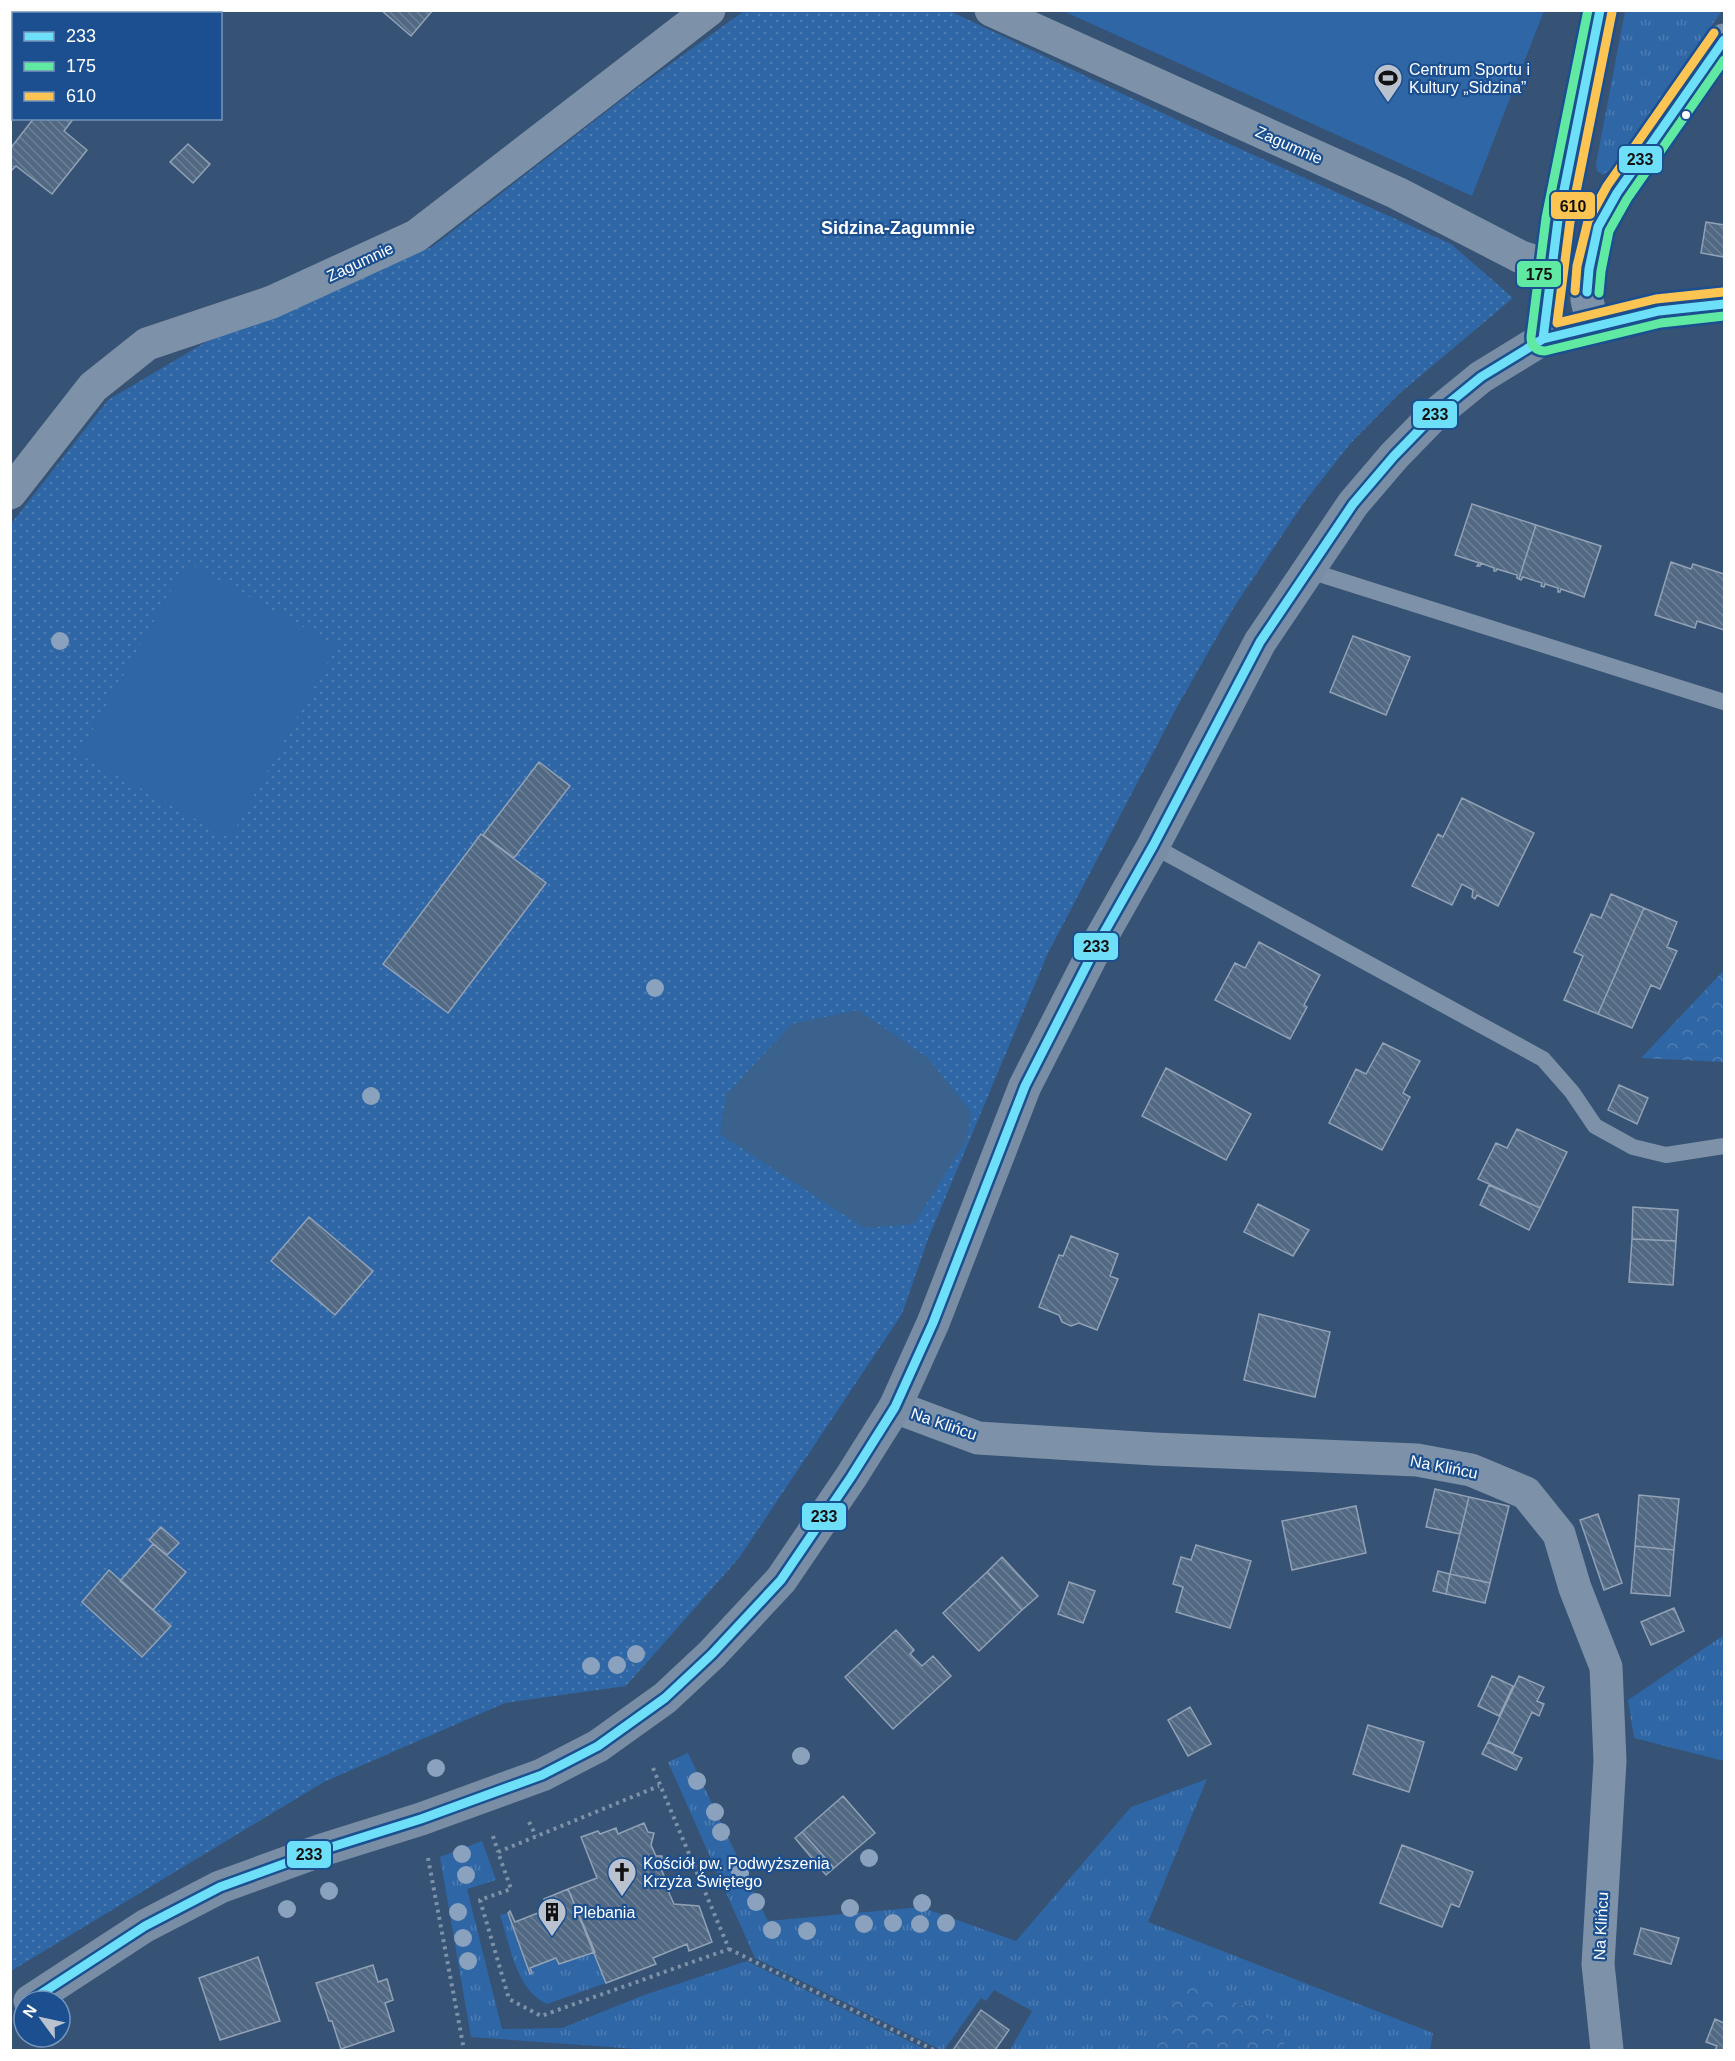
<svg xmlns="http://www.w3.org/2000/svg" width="1735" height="2061" viewBox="0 0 1735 2061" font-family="Arial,sans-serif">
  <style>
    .grass { fill: url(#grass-tufts) }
    .forest { fill: url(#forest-crowns) }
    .park { fill: url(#park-dots) }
    .garden { fill: #2f66a5 }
    .water { fill: #3b618d }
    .building { fill: url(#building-back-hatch); stroke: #92a2b6; stroke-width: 1.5 }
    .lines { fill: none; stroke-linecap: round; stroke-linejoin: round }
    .path { stroke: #7d92a8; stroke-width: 4; stroke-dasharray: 3 4.5; stroke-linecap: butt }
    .lane { stroke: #7d92a8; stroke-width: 16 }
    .street { stroke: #7d92a8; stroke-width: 33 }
    .secondary { stroke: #798da4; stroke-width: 33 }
    .bus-1-casing { stroke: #1b4f8f; stroke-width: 14 }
    .bus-2-casing { stroke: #1b4f8f; stroke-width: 14 }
    .bus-3-casing { stroke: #1b4f8f; stroke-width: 14 }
    .bus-1 { stroke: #6ddff8; stroke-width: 9 }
    .bus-2 { stroke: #60e9a3; stroke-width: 9 }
    .bus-3 { stroke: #fcc553; stroke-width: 9 }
    .tree { fill: #8aa2be }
    .bus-dot { fill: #fff; stroke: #1b4f8f; stroke-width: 2 }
    .labels { text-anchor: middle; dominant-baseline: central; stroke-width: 4.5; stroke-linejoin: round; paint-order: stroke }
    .poi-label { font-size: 16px; fill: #fff; stroke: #1b4f8f; text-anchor: start }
    .street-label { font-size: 16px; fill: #fff; stroke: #1b4f8f }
    .neighbourhood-label { font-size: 18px; font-weight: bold; fill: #fff; stroke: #1b4f8f }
    .line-badge { stroke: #1b4f8f; stroke-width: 2 }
    .pale-badge-label { font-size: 16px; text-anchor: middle; font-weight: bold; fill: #111 }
  </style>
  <defs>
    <pattern id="grass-tufts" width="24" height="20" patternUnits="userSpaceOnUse" patternTransform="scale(1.5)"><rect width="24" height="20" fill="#2f66a5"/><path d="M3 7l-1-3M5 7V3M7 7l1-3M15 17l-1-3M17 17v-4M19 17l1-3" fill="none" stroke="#4e7db2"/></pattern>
    <pattern id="forest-crowns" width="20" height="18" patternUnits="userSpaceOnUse" patternTransform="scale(1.5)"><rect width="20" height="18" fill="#2f66a5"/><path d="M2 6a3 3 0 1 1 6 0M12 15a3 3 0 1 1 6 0" fill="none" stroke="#4e7db2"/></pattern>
    <pattern id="park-dots" width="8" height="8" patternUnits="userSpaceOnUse" patternTransform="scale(1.5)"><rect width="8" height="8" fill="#2f66a5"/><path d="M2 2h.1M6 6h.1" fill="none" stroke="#4e7db2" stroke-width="1.8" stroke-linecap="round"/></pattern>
    <pattern id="building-back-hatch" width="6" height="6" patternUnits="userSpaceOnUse" patternTransform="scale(1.5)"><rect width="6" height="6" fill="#526984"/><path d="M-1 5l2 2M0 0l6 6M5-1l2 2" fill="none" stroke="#6c8096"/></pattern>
  </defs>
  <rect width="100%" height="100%" fill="#365274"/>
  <path class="grass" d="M1625 11H1722L1610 170 1603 175 1597 171 1596 164Z
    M1724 1635V1761L1634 1738 1628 1700Z
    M688 1753 768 1921 921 1907 1016 1941 1131 1807 1207 1779 1148 1922 1433 2033 1430 2050H1285L1283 2026 1188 1979 1143 2050H1010L1032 2011 994 1990 986 2001 981 1998 944 2050H941L755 1958 668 1762Z
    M482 1841 496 1880 467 1889 502 2029 562 2028 644 1995 747 1961 927 2050H652L471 2037 440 1857Z
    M508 1913 530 1974 532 1972 530 1968 556 1958 559 1964 595 1952 606 1983 547 2004C516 1990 510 1945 500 1915Z"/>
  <path class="forest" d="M1724 970V1062L1641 1058Z
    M1188 1979 1283 2026 1285 2050H1143Z"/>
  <path class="park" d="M744 11H950L1192 127 1451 244 1513 298 1400 393 1350 444 1305 501 1234 607 1177 707 1048 953 928 1239 902 1314 739 1558 626 1686 505 1703 324 1782 11 1971 10 525 108 400 206 342 432 247 633 91Z"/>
  <path class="garden" d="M1063 11 1544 10V11L1472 196Z
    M187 562 337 646 230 838 79 754Z"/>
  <path class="water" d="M858 1010 928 1058 971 1112 967 1139 914 1224 864 1228 720 1134 726 1095 792 1024Z"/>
  <path class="building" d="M381 10H433L411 36Z
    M34 118H74L64 131 87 150 52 194 16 166 10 172V149Z
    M188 144 210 164 193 183 170 162Z
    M1706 222 1724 225V257L1701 253Z
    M1472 504 1536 525 1519 579 1517 578V575L1497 569 1496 571H1494V568L1481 563 1480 566H1477L1479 563 1455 555Z
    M1536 525 1601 546 1584 597 1561 589 1560 592H1558V588L1545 584 1544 587 1541 586 1542 583 1523 577 1521 580 1519 579Z
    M1671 562 1691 569 1693 564 1724 574V630L1697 621 1695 628 1655 615Z
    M1353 636 1410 657 1386 715 1330 692Z
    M539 762 570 786 514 858 483 835Z
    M1462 798 1534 833 1498 906 1477 895 1475 899 1472 897 1473 890 1462 884 1452 905 1412 886 1438 834 1443 837Z
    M481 834 546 883 448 1013 383 964Z
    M1611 894 1644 908 1598 1014 1564 1000 1583 956 1574 952 1591 914 1601 918Z
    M1644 908 1677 922 1667 947 1677 951 1660 989 1651 985 1632 1028 1598 1014Z
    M1259 942 1320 975 1304 1005 1307 1007 1290 1039 1215 1000 1235 963 1245 968Z
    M1383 1043 1420 1061 1403 1093 1410 1097 1382 1150 1329 1123 1356 1069 1366 1074Z
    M1166 1068 1251 1114 1226 1160 1142 1116Z
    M1619 1085 1648 1098 1637 1124 1608 1110Z
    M1517 1129 1567 1152 1540 1208 1478 1179 1496 1143 1507 1148Z
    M1489 1185 1540 1208 1529 1230 1480 1205Z
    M1258 1204 1309 1230 1293 1256 1244 1232Z
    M1633 1207 1678 1210 1676 1241 1632 1239Z
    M309 1217 373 1271 335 1315 271 1261Z
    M1071 1236 1118 1254 1110 1276 1118 1279 1097 1330 1079 1323 1071 1326 1062 1322 1059 1315 1039 1307 1059 1255 1063 1256Z
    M1632 1239 1676 1241 1673 1285 1629 1282Z
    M1259 1314 1330 1332 1315 1397 1244 1380Z
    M1435 1489 1469 1497 1460 1534 1426 1527Z
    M1639 1495 1679 1499 1674 1550 1635 1546Z
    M1469 1497 1509 1506 1490 1583 1450 1574Z
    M1356 1506 1366 1553 1292 1570 1282 1521Z
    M1598 1514 1622 1583 1604 1590 1580 1520Z
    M161 1527 179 1543 167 1555 149 1540Z
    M153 1544 186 1572 153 1610 120 1581Z
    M1196 1545 1251 1561 1230 1628 1176 1612 1183 1587 1173 1584 1181 1557 1191 1560Z
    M1635 1546 1674 1550 1670 1596 1631 1593Z
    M1002 1557 1038 1596 1022 1610 987 1572Z
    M109 1570 171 1626 142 1657 82 1602Z
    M1438 1571 1450 1574 1446 1594 1433 1591Z
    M987 1572 1022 1610 979 1651 943 1613Z
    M1450 1574 1490 1583 1485 1603 1446 1594Z
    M1069 1582 1095 1591 1083 1623 1058 1614Z
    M1674 1608 1684 1631 1651 1645 1641 1622Z
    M896 1630 914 1650 910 1654 922 1666 933 1656 951 1676 893 1729 845 1677Z
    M1492 1676 1513 1686 1499 1716 1478 1706Z
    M1519 1676 1544 1687 1537 1701 1544 1704 1539 1716 1532 1712 1513 1753 1488 1742Z
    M1190 1707 1211 1744 1188 1756 1168 1720Z
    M1368 1725 1424 1742 1409 1792 1353 1774Z
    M1488 1742 1522 1758 1516 1770 1482 1754Z
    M843 1796 875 1833 834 1868 802 1832Z
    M644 1823 648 1832 654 1833 651 1845 656 1856H662L661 1869 666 1880 672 1881 669 1893 674 1904 699 1906 712 1942 689 1951 687 1944 653 1958 656 1964 606 1983 568 1889 597 1878 581 1837 598 1831 600 1834 616 1828 618 1834Z
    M802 1832 834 1868 826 1875 795 1838Z
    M1402 1845 1473 1872 1459 1907 1451 1904 1442 1927 1380 1903Z
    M568 1889 595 1952 559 1964 556 1958 530 1968 532 1973 530 1974 508 1913 510 1911 515 1922 548 1909 544 1899Z
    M1641 1928 1679 1938 1671 1964 1634 1954Z
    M258 1957 280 2021 220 2040 199 1978Z
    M373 1965 378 1982 387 1979 393 2000 385 2003 394 2031 341 2049 332 2021H329L316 1983Z
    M981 2010 1009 2030 995 2050H953Z
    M1715 2019 1724 2023V2050H1715L1717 2046 1706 2042Z"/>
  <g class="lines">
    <path class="path" d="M653 1768 729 1949 541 2016 509 1999 480 1900 511 1889 498 1852 659 1786
      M529 1822 536 1836
      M493 1836 498 1852
      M428 1858 464 2050
      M729 1949 934 2050"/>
    <path class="lane" d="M1307 570 1724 702
      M1153 846 1543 1059 1572 1092 1595 1126 1633 1147 1666 1155 1724 1146"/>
    <path class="street" d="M991 10 1397 193 1521 257 1552 267 1589 269
      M1593 327 1587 300 1589 269 1598 227 1617 193 1724 40
      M1543 339 1558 220 1600 10
      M10 493 93 387 147 344 272 302 416 236 709 10
      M895 1407 978 1438 1154 1449 1417 1460 1471 1470 1526 1493 1559 1534 1575 1588 1606 1667 1610 1761 1598 1964 1607 2050"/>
    <path class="secondary" d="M30 2001 145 1926 220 1887 322 1850 421 1819 542 1775 598 1746 665 1698 712 1654 781 1580 851 1477 895 1407 933 1323 1025 1086 1097 945 1153 846 1260 642 1353 504 1394 456 1432 417 1481 377 1543 339 1659 311 1724 304"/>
    <g class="bus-1-casing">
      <path id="bus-1" d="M1587 292 1589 269 1598 227 1617 193 1724 40
        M1543 339 1558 220 1600 10
        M30 2001 145 1926 220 1887 322 1850 421 1819 542 1775 598 1746 665 1698 712 1654 781 1580 851 1477 895 1407 933 1323 1025 1086 1097 945 1153 846 1260 642 1353 504 1394 456 1432 417 1481 377 1543 339 1659 311 1724 304"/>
    </g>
    <g class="bus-2-casing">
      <path id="bus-2" d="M1588 10 1546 218 1531 337C1531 346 1536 351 1545 351L1661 323 1724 316
        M1599 293 1601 271 1609 231 1627 199 1724 60"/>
    </g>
    <g class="bus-3-casing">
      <path id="bus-3" d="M1612 12 1570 222 1557 323 1656 299 1723 292
        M1575 291 1577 266 1588 221 1607 186 1714 33"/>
    </g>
    <use href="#bus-1" class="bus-1"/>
    <use href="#bus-2" class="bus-2"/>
    <use href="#bus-3" class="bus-3"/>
  </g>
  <g class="tree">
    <circle cx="60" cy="641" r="9"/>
    <circle cx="655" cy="988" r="9"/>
    <circle cx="371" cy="1096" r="9"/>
    <circle cx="636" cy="1654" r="9"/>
    <circle cx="617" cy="1665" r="9"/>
    <circle cx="591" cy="1666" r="9"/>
    <circle cx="801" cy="1756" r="9"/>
    <circle cx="436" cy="1768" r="9"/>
    <circle cx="697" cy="1781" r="9"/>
    <circle cx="715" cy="1812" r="9"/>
    <circle cx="721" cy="1832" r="9"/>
    <circle cx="462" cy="1854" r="9"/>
    <circle cx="869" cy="1858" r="9"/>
    <circle cx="740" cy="1873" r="9"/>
    <circle cx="466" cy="1875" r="9"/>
    <circle cx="329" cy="1891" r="9"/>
    <circle cx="756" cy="1902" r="9"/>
    <circle cx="922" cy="1903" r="9"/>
    <circle cx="850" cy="1908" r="9"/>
    <circle cx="287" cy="1909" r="9"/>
    <circle cx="458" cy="1912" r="9"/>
    <circle cx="893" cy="1923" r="9"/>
    <circle cx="946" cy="1923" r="9"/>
    <circle cx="864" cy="1924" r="9"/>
    <circle cx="920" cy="1924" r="9"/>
    <circle cx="772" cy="1930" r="9"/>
    <circle cx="807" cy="1931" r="9"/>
    <circle cx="463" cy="1938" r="9"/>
    <circle cx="468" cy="1961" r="9"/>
  </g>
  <defs>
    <g id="stadium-pin" transform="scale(1.5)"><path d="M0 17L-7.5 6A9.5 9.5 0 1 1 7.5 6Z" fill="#b9c2ce" stroke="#1b4f8f"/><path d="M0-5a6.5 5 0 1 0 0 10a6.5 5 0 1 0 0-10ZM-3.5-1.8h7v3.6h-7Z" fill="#111"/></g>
    <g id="church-pin" transform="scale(1.5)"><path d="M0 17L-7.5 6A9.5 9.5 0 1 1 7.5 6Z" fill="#b9c2ce" stroke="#1b4f8f"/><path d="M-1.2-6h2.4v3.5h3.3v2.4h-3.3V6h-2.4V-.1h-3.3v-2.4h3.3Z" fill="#111"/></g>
    <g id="building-pin" transform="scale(1.5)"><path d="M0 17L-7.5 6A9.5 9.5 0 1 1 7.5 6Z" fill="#b9c2ce" stroke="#1b4f8f"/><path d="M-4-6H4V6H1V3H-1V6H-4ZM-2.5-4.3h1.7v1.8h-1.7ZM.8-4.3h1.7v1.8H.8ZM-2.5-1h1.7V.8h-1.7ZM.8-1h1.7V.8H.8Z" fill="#111"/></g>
  </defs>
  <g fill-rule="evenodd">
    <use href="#stadium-pin" x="1388" y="78"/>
    <use href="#church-pin" x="622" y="1872"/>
    <use href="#building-pin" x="552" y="1912"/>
  </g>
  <circle class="bus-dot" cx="1686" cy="115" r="5"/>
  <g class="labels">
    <g class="poi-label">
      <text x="1409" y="69">Centrum Sportu i<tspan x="1409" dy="18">Kultury „Sidzina”</tspan></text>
      <text x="643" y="1863">Kościół pw. Podwyższenia<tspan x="643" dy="18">Krzyża Świętego</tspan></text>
      <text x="573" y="1912">Plebania</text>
    </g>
    <g class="street-label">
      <text transform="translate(1289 145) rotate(24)">Zagumnie</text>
      <text transform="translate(360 262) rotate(-25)">Zagumnie</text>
      <text transform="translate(944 1424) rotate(19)">Na Klińcu</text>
      <text transform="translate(1444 1467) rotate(11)">Na Klińcu</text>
      <text transform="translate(1601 1926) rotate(-87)">Na Klińcu</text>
    </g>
    <g class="neighbourhood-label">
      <text x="898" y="228">Sidzina-Zagumnie</text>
    </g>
  </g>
  <g class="line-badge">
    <rect x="1618" y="145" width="45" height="29" rx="6" fill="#6ddff8"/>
    <rect x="1550" y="191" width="46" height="29" rx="6" fill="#fcc553"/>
    <rect x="1516" y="260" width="46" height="28" rx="6" fill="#60e9a3"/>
    <rect x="1412" y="400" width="46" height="29" rx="6" fill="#6ddff8"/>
    <rect x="1073" y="932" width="46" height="29" rx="6" fill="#6ddff8"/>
    <rect x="801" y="1502" width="46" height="29" rx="6" fill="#6ddff8"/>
    <rect x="286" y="1840" width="46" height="29" rx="6" fill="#6ddff8"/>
  </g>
  <g class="pale-badge-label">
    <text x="1640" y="165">233</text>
    <text x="1573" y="212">610</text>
    <text x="1539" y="280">175</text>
    <text x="1435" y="420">233</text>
    <text x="1096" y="952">233</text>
    <text x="824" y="1522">233</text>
    <text x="309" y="1860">233</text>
  </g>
  <rect width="1735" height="2061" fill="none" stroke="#ffffff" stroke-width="24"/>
  <rect x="12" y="12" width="210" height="108" fill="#1b4f8f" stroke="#7695bc" stroke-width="1.5"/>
  <rect x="24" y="32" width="30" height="9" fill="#6ddff8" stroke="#7695bc" stroke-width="1.5"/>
  <text x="66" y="42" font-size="18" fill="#ffffff">233</text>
  <rect x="24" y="62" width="30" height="9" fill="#60e9a3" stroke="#7695bc" stroke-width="1.5"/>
  <text x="66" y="72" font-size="18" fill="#ffffff">175</text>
  <rect x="24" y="92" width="30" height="9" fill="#fcc553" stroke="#7695bc" stroke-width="1.5"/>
  <text x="66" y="102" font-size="18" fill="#ffffff">610</text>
  <g transform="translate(42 2019) rotate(303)"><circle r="28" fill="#1b4f8f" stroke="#7695bc" stroke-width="1.5"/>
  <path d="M0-4.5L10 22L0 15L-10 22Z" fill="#b9c2ce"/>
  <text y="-9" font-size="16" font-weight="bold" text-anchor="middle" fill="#ffffff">N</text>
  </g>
</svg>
